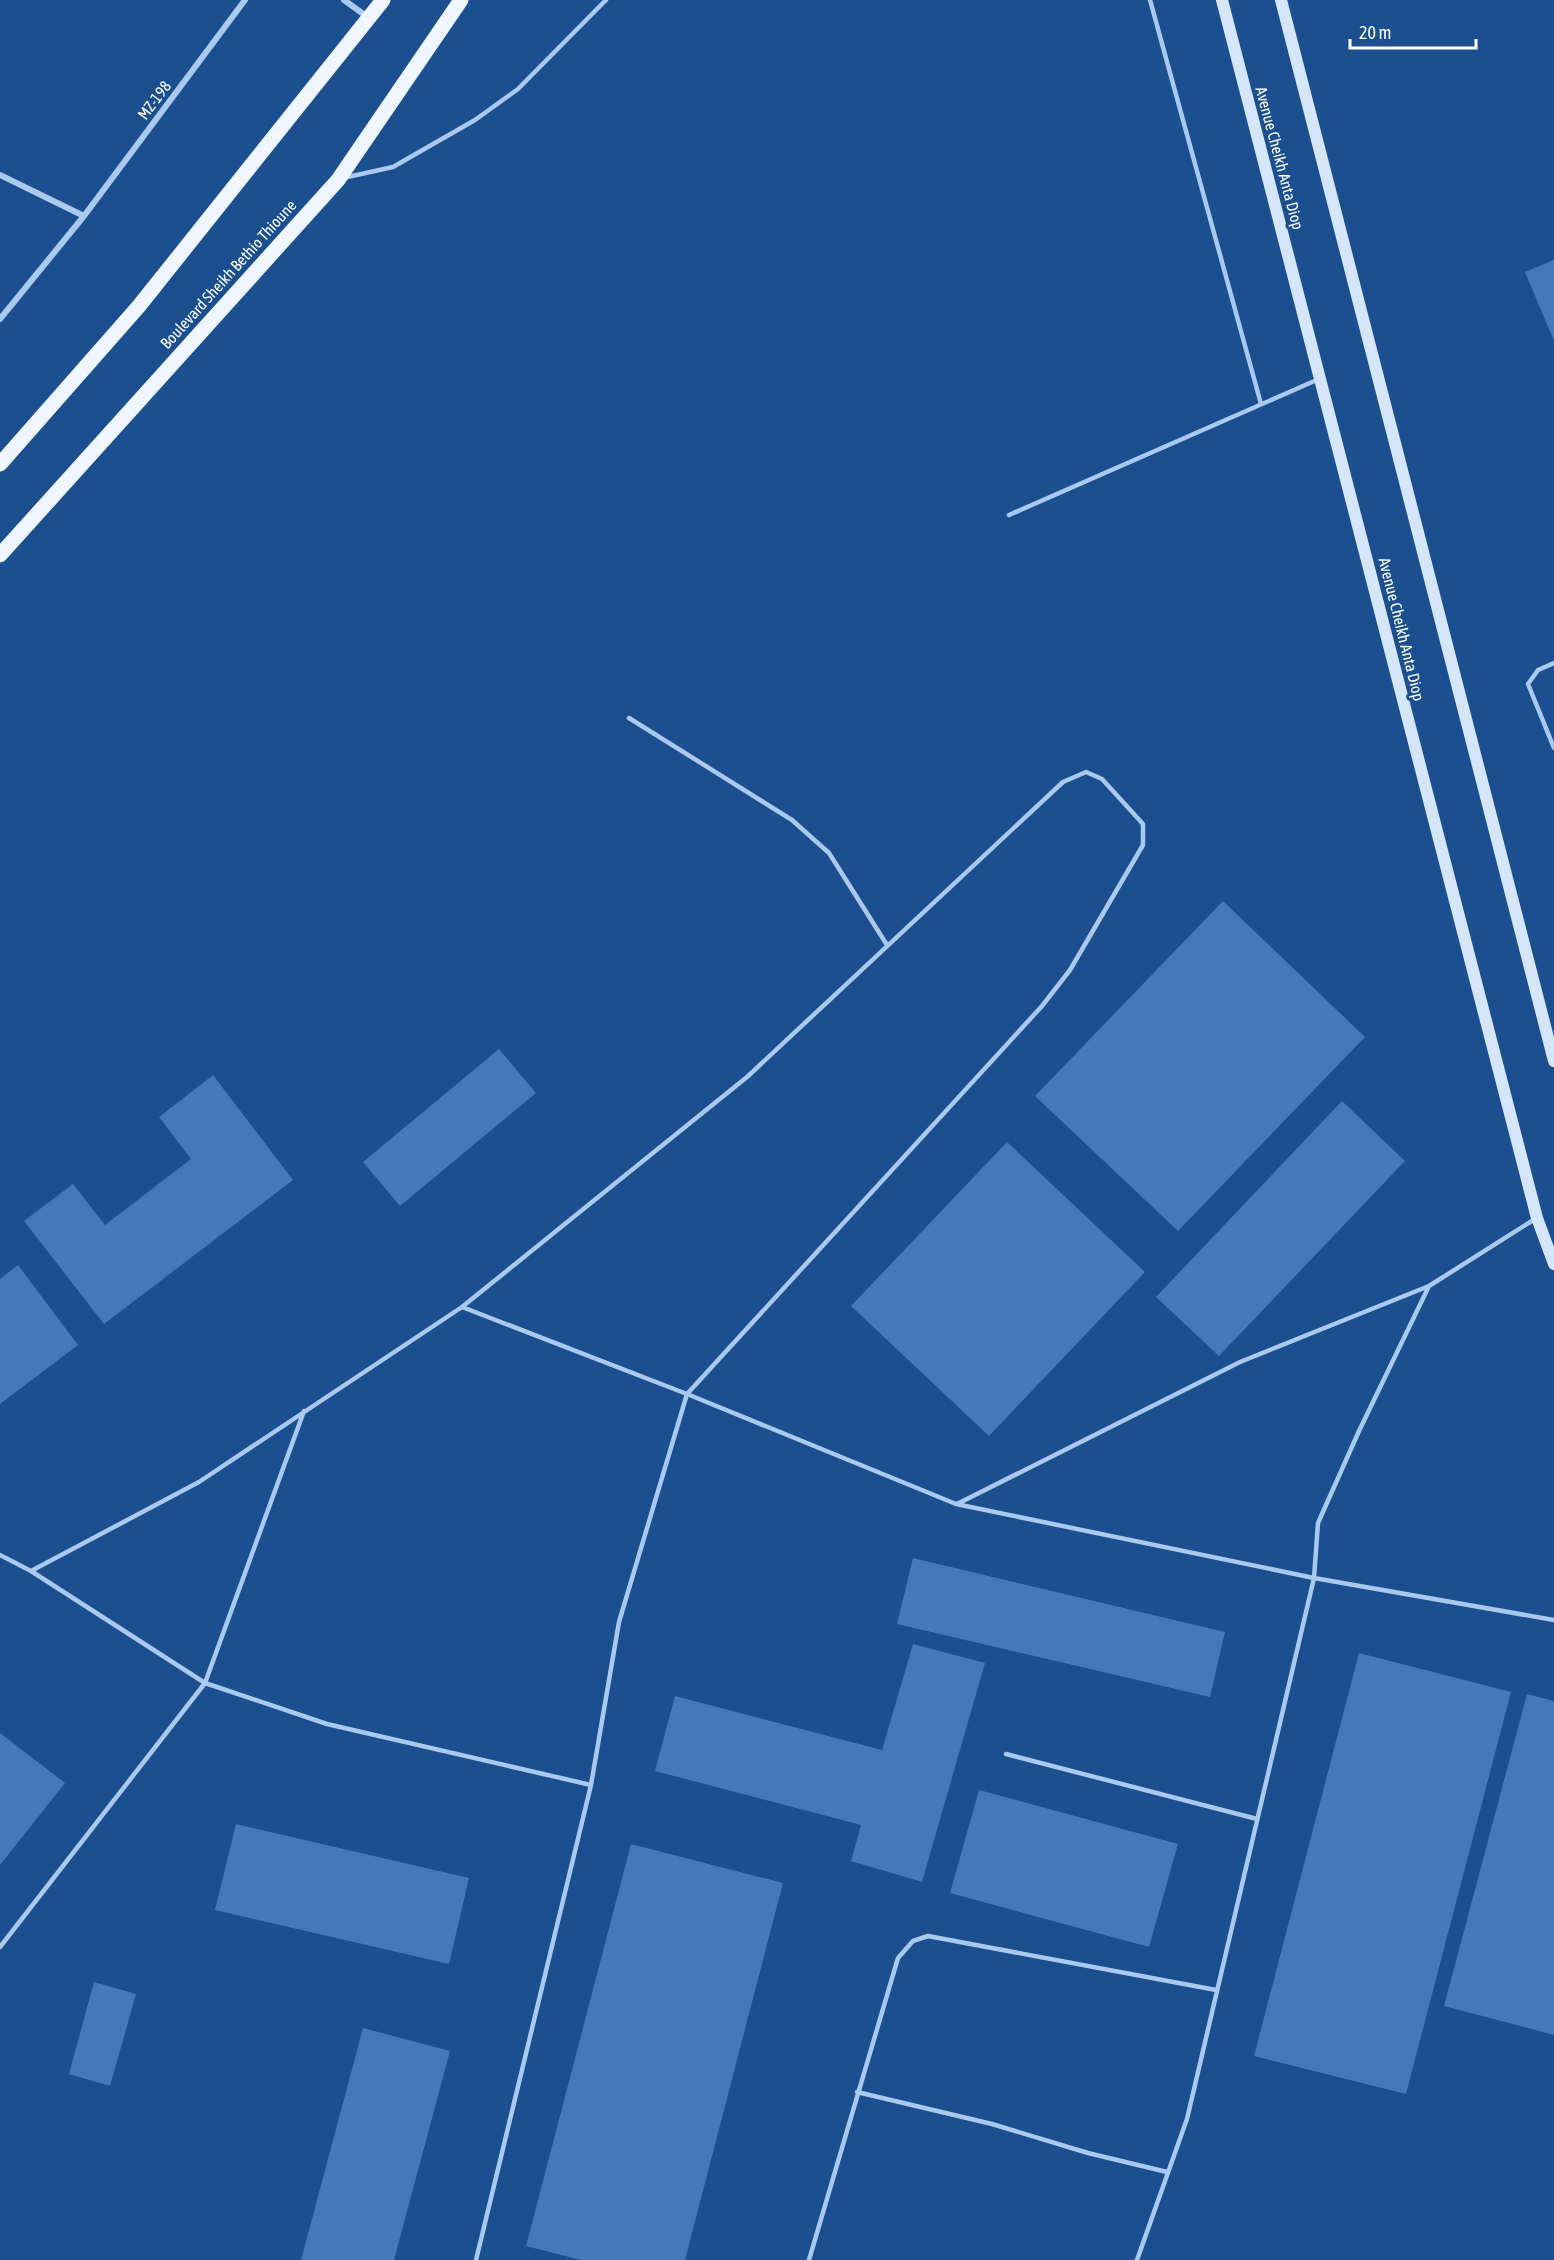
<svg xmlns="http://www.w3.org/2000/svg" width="1554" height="2260" viewBox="0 0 1554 2260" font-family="'Asap Condensed',sans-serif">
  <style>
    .building { fill: #4478b7 }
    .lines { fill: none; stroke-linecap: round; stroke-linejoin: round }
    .lane { stroke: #a9c9ee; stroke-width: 4.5 }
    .street { stroke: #a9c9ee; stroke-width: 6 }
    .secondary { stroke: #d6e6fa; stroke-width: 12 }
    .primary { stroke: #f0f6ff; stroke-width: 15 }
    .labels { text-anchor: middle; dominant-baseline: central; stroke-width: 6; stroke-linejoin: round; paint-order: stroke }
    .street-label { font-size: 16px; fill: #fff; stroke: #1b4f8f }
  </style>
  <rect width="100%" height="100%" fill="#1b4f8f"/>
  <path class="building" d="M1554 260V341L1525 272Z
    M1223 901 1365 1037 1178 1231 1035 1096Z
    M499 1049 536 1093 400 1206 363 1162Z
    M213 1075 293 1180 104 1324 24 1221 73 1184 105 1225 191 1159 159 1117Z
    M1342 1101 1405 1161 1219 1356 1156 1297Z
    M1007 1142 1145 1272 989 1436 851 1306Z
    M18 1265 78 1345 0 1404V1279Z
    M913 1558 1225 1632 1210 1697 897 1624Z
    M913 1644 985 1663 922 1882 851 1861 861 1825 655 1771 675 1696 882 1750Z
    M1359 1653 1511 1692 1406 2094 1254 2056Z
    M1527 1694 1554 1701V2035L1444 2006Z
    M0 1733 65 1783 0 1865Z
    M979 1790 1178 1844 1149 1947 950 1893Z
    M236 1824 469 1878 449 1964 215 1910Z
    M631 1844 783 1883 685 2260H581L526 2246Z
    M94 1982 136 1994 110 2086 69 2074Z
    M363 2028 450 2051 394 2260H301Z"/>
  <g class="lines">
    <path class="lane" d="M1150 0 1261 404
      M343 178 393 167 475 120 518 89 606 0
      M1009 515 1319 379
      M1554 663 1538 670 1528 684 1554 748
      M629 718 792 820 829 853 887 945
      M462 1307 687 1394 956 1504 1314 1578 1554 1620
      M957 1504 1240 1362 1429 1286 1535 1219
      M0 1555 31 1571 205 1683 327 1724 591 1785
      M31 1571 199 1482 462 1307 747 1077 1063 782 1086 772 1102 779 1143 824V845L1070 970 1042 1006 687 1394 619 1622 591 1785 476 2260
      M1006 1754 1257 1819
      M0 1947 205 1683 304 1411
      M857 2092 992 2124 1088 2153 1167 2172
      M809 2260 898 1958 913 1941 928 1936 1216 1990
      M1137 2260 1187 2119 1314 1578 1318 1523 1359 1431 1429 1286"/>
    <path class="street" d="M344 0 369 18
      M0 175 84 216
      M0 319 84 216 245 0"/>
    <path class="secondary" d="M1222 0 1537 1218 1554 1264
      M1281 0 1554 1061"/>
    <path class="primary" d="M0 464 139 306 383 0
      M0 555 338 180 461 0"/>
  </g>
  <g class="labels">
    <g class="street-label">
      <text transform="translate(154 100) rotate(-53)">MZ-198</text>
      <text transform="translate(1280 158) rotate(75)">Avenue Cheikh Anta Diop</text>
      <text transform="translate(228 274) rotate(-48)">Boulevard Sheikh Bethio Thioune</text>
      <text transform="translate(1402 629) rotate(76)">Avenue Cheikh Anta Diop</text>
    </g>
  </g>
  <path d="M1350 39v9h126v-9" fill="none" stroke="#ffffff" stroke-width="3"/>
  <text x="1359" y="39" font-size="18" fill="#ffffff" stroke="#1b4f8f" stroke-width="4.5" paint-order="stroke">20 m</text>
</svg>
